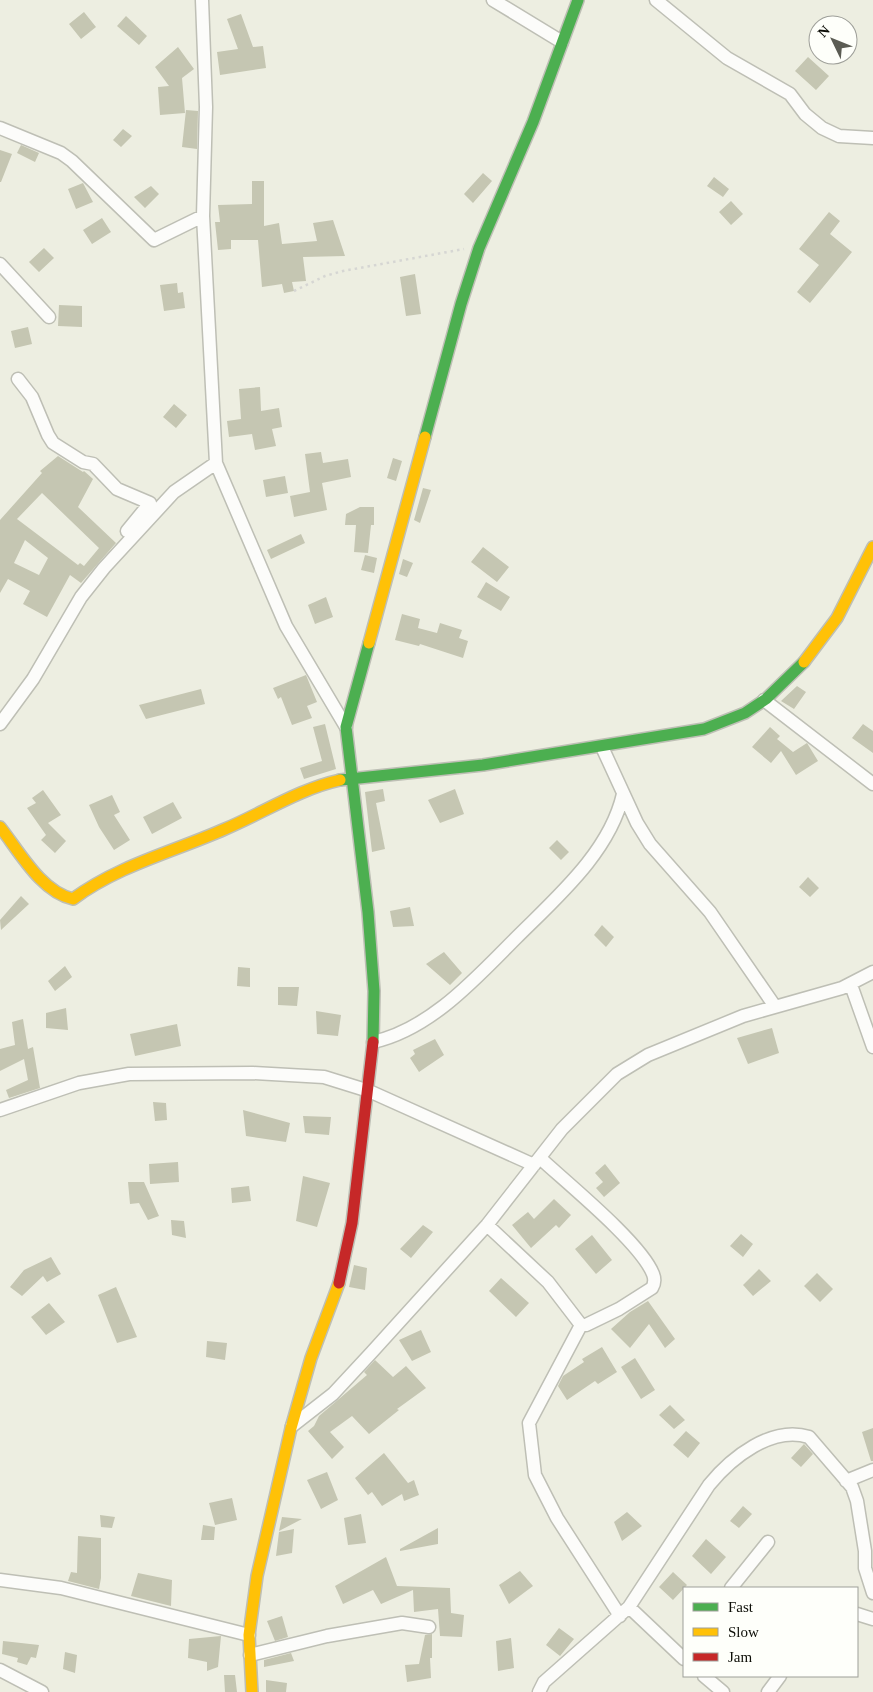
<svg xmlns="http://www.w3.org/2000/svg" width="873" height="1692" viewBox="0 0 873 1692" font-family="Georgia,serif">
  <style>
    .building { fill: #c5c6b2; fill-rule: evenodd }
    .lines { fill: none; stroke-linecap: round; stroke-linejoin: round }
    .street-casing { stroke: #bebfb5; stroke-width: 15 }
    .fast-casing { stroke: #bebfb5; stroke-width: 14 }
    .slow-casing { stroke: #bebfb5; stroke-width: 14 }
    .jam-casing { stroke: #bebfb5; stroke-width: 14 }
    .path { stroke: #d6d6d3; stroke-width: 2.5; stroke-dasharray: 2.5 4; stroke-linecap: butt }
    .street { stroke: #fcfcfa; stroke-width: 12 }
    .fast { stroke: #4caf50; stroke-width: 11 }
    .slow { stroke: #ffc107; stroke-width: 11 }
    .jam { stroke: #c62828; stroke-width: 11 }
  </style>
  <rect width="100%" height="100%" fill="#edeee1"/>
  <path class="building" d="M84 12 96 27 81 39 69 24Z
    M241 14 253 47 263 46 266 68 220 75 217 52 238 49 227 19Z
    M126 16 147 36 139 45 117 26Z
    M178 47 194 69 182 78 185 113 160 115 158 87 169 86 155 67Z
    M808 57 829 76 816 90 795 71Z
    M186 110 198 111 197 149 182 147Z
    M123 129 132 136 121 147 113 140Z
    M21 145 39 153 35 162 17 153Z
    M0 150 12 154 1 182H0Z
    M483 173 492 181 473 203 464 194Z
    M714 177 729 189 723 197 707 186Z
    M252 181H264V226L279 223 282 244 317 241 313 223 333 220 345 256 303 257 306 281 292 282 294 291 284 293 282 284 262 287 258 240H231V249L218 250 215 222H220L218 205 252 204Z
    M83 183 93 202 76 209 68 189Z
    M151 186 159 194 145 208 134 197Z
    M731 201 743 214 731 225 719 212Z
    M829 212 840 221 830 234 852 252 810 303 797 292 819 265 799 249Z
    M102 218 111 232 92 244 83 230Z
    M44 248 54 258 39 272 29 262Z
    M415 274 421 314 406 316 400 277Z
    M177 283 178 293 183 292 185 308 164 311 160 285Z
    M59 305 82 306V327L58 326Z
    M28 327 32 344 15 348 11 331Z
    M260 387 261 411 279 408 282 427 272 429 276 446 255 450 252 434 229 437 227 421 241 419 239 389Z
    M174 404 187 415 176 428 163 417Z
    M321 452 323 463 348 459 351 477 322 483 327 510 294 517 290 496 310 492 305 454Z
    M58 456 83 472 84 471 93 479 78 507 116 543 81 583 70 575 47 617 23 604 30 591 8 579 0 593V520L42 473 40 471ZM42 493 99 548 84 566 80 563 78 565 17 519ZM25 540 48 558 39 575 14 563Z
    M393 458 402 461 396 481 387 478Z
    M285 476 288 493 266 497 263 480Z
    M423 488 431 490 420 523 414 520Z
    M360 507H374V525H371L368 553 354 552 356 525H345L346 514Z
    M301 534 305 543 271 559 267 550Z
    M483 547 509 567 497 582 471 562Z
    M365 555 377 558 374 573 361 570Z
    M403 559 413 563 407 577 399 574Z
    M486 582 510 597 501 611 477 597Z
    M326 597 333 617 315 624 308 605Z
    M402 614 420 619 418 628 437 633 440 623 462 630 459 638 468 641 463 658 420 644 419 646 395 640Z
    M306 675 317 702 307 706 312 718 292 725 281 697 278 699 273 688Z
    M797 686 806 692 794 709 781 701Z
    M201 689 205 704 146 719 139 705Z
    M325 724 336 769 304 779 300 768 322 761 313 727Z
    M863 724 873 731V753L852 738Z
    M770 727 780 736 777 739 793 752 807 743 818 761 796 775 781 751 771 763 752 747Z
    M383 789 385 801 376 803 385 849 372 852 365 792Z
    M455 789 464 814 440 823 428 800Z
    M43 790 61 815 48 823 66 841 55 853 41 840 46 835 27 808 36 803 32 798Z
    M112 795 120 812 114 815 130 840 114 850 99 827 89 805Z
    M173 802 182 818 152 834 143 817Z
    M557 840 569 852 561 860 549 848Z
    M808 877 819 888 810 897 799 887Z
    M21 896 29 904 1 930 0 920Z
    M410 907 414 926 393 927 390 911Z
    M602 925 614 937 606 947 594 935Z
    M444 952 462 973 450 985 426 964Z
    M65 966 72 977 55 991 48 981Z
    M238 967 250 968V987L237 986Z
    M278 987H299L297 1006 278 1005Z
    M66 1008 68 1030 46 1028V1013Z
    M316 1011 341 1015 338 1036 317 1034Z
    M23 1019 28 1049 33 1047 40 1088 9 1098 6 1090 28 1080 24 1059 0 1071V1049L15 1045 12 1022Z
    M177 1024 181 1046 135 1056 130 1034Z
    M772 1028 779 1053 748 1064 737 1038Z
    M435 1039 444 1055 419 1072 410 1058 415 1054 413 1050Z
    M153 1102 166 1103 167 1120 155 1121Z
    M243 1110 290 1123 286 1142 246 1136Z
    M303 1116 331 1117 329 1135 305 1133Z
    M178 1162 179 1182 150 1184 149 1164Z
    M605 1164 620 1183 604 1197 596 1188 603 1182 595 1173Z
    M303 1176 330 1183 317 1227 296 1221Z
    M128 1182H144L159 1216 148 1220 139 1203 130 1204Z
    M249 1186 251 1201 232 1203 231 1188Z
    M554 1199 571 1215 559 1228 556 1225 531 1248 512 1225 528 1212 534 1219Z
    M171 1220 184 1221 186 1238 172 1235Z
    M423 1225 433 1232 411 1258 400 1249Z
    M741 1234 753 1244 743 1257 730 1246Z
    M592 1235 612 1260 596 1274 575 1249Z
    M51 1257 61 1274 47 1282 43 1276 22 1296 10 1287 24 1270Z
    M354 1265 367 1268 365 1290 349 1287Z
    M759 1269 771 1281 753 1296 743 1285Z
    M817 1273 833 1289 820 1302 804 1286Z
    M501 1278 529 1303 516 1317 489 1291Z
    M116 1287 137 1337 117 1343 98 1295Z
    M648 1301 675 1339 665 1348 649 1324 630 1348 611 1329 630 1312Z
    M49 1303 65 1322 46 1335 31 1317Z
    M421 1330 431 1352 412 1361 399 1340Z
    M207 1341 227 1343 225 1360 206 1357Z
    M602 1347 617 1372 598 1384 595 1381 567 1400 558 1386 563 1376 584 1362 582 1359Z
    M635 1358 655 1390 641 1399 621 1367Z
    M375 1360 393 1377 406 1366 426 1388 397 1409 399 1410 369 1434 352 1416 330 1432 344 1447 332 1459 308 1431 314 1426 319 1416 367 1375 364 1372Z
    M670 1405 685 1420 674 1429 659 1415Z
    M873 1428V1461H871L862 1432Z
    M686 1431 700 1443 688 1458 673 1445Z
    M804 1444 813 1454 801 1467 791 1458Z
    M384 1453 408 1483 414 1480 419 1495 404 1501 402 1494 382 1506 372 1492 368 1495 355 1478Z
    M327 1472 338 1500 321 1509 307 1480Z
    M232 1498 237 1520 215 1525 209 1503Z
    M743 1506 752 1514 739 1528 730 1521Z
    M627 1512 642 1526 622 1541 614 1522Z
    M361 1514 366 1543 348 1545 344 1518Z
    M100 1515 115 1517 112 1528 101 1527Z
    M282 1517 302 1519 279 1531Z
    M203 1525 215 1527 214 1540H201Z
    M438 1528V1544L400 1551V1549Z
    M294 1529 292 1553 276 1556 279 1532Z
    M78 1536 101 1538V1578L99 1589 68 1581 71 1572 77 1573Z
    M706 1539 726 1557 711 1574 692 1556Z
    M386 1557 397 1586 450 1588 451 1613 464 1615 462 1637 440 1636 438 1609 414 1612 413 1590 381 1604 373 1590 343 1604 335 1586Z
    M520 1571 533 1586 509 1604 499 1585Z
    M673 1572 687 1585 673 1600 659 1587Z
    M138 1573 172 1580 171 1606 131 1596Z
    M282 1616 288 1637 275 1641 267 1621Z
    M559 1628 574 1639 560 1656 546 1645Z
    M432 1634V1658H430L431 1678 407 1682 405 1665 419 1664 425 1635Z
    M221 1636 218 1667 207 1671V1662L188 1658 189 1639Z
    M511 1638 514 1668 498 1671 496 1641Z
    M3 1641 39 1645 36 1658 31 1657 27 1665 17 1662 18 1658 2 1654Z
    M65 1652 77 1655 75 1673 63 1669Z
    M291 1653 294 1661 264 1667V1660Z
    M224 1675H235L237 1692H225Z
    M266 1680 287 1683 286 1692H266Z"/>
  <g class="lines">
    <g class="street-casing">
      <path id="street" d="M202 0 206 107 203 216 216 463 286 626 346 727
        M493 0 562 42
        M656 0 727 58 790 94 805 114 822 128 839 136 873 138
        M0 128 61 153 72 161 154 240 203 216
        M0 264 49 317
        M18 379 32 397 48 435 53 443 83 462 93 464 117 489 150 503 127 531 134 535
        M764 700 873 784
        M0 724 33 679 81 597 104 568 174 492 216 463
        M602 747 637 823 650 844 710 912 774 1005
        M851 985 873 1047
        M373 1042C431 1029 476 978 516 938 556 898 610 852 623 794
        M0 1110 79 1083 129 1074 253 1073 324 1077 369 1091 534 1165
        M487 1225 548 1282 581 1325H586L619 1309 652 1288C655 1283 655 1279 653 1274 641 1243 567 1183 540 1158
        M581 1325 529 1423 535 1475 557 1518 620 1616
        M292 1426 333 1394 372 1352 487 1225 562 1129 617 1074 648 1055 743 1016 842 988 873 972
        M846 1481 873 1470
        M0 1580 61 1588 249 1635
        M731 1588 768 1542
        M629 1607 684 1659
        M857 1614 873 1619
        M250 1655 327 1636 402 1623 429 1627
        M0 1670 42 1692
        M704 1676 723 1692
        M539 1692 544 1682 629 1607 709 1485C731 1458 772 1425 809 1437L852 1487 857 1501 865 1551V1568L873 1593
        M768 1692 780 1676"/>
    </g>
    <g class="fast-casing">
      <path id="fast" d="M425 437 461 304 479 248 533 122 578 0
        M369 643 346 727 368 912 374 991 373 1042
        M340 780 483 765 704 729 745 713 766 699 804 662"/>
    </g>
    <g class="slow-casing">
      <path id="slow" d="M369 643 425 437
        M804 662 837 618 873 547
        M0 827C19 851 41 892 73 899 119 865 173 852 225 829 263 813 299 789 340 780
        M252 1692 249 1635 257 1576 291 1428 311 1358 339 1283"/>
    </g>
    <g class="jam-casing">
      <path id="jam" d="M339 1283 352 1223 373 1042"/>
    </g>
    <path class="path" d="M294 291 325 276 343 271 464 249"/>
    <use href="#street" class="street"/>
    <use href="#fast" class="fast"/>
    <use href="#slow" class="slow"/>
    <use href="#jam" class="jam"/>
  </g>
  <rect x="683" y="1587" width="175" height="90" fill="#fefffa" stroke="#9e9f99"/>
  <rect x="693" y="1603" width="25" height="8" fill="#4caf50" stroke="#9e9f99"/>
  <text x="728" y="1612" font-size="15" fill="#0d0e07">Fast</text>
  <rect x="693" y="1628" width="25" height="8" fill="#ffc107" stroke="#9e9f99"/>
  <text x="728" y="1637" font-size="15" fill="#0d0e07">Slow</text>
  <rect x="693" y="1653" width="25" height="8" fill="#c62828" stroke="#9e9f99"/>
  <text x="728" y="1662" font-size="15" fill="#0d0e07">Jam</text>
  <g transform="translate(833 40) rotate(313)"><circle r="24" fill="#fefffa" stroke="#9e9f99"/>
  <path d="M0-4L9 19L0 12L-9 19Z" fill="#5b5c53"/>
  <text y="-8" font-size="14" font-weight="bold" text-anchor="middle" fill="#0d0e07">N</text>
  </g>
</svg>
